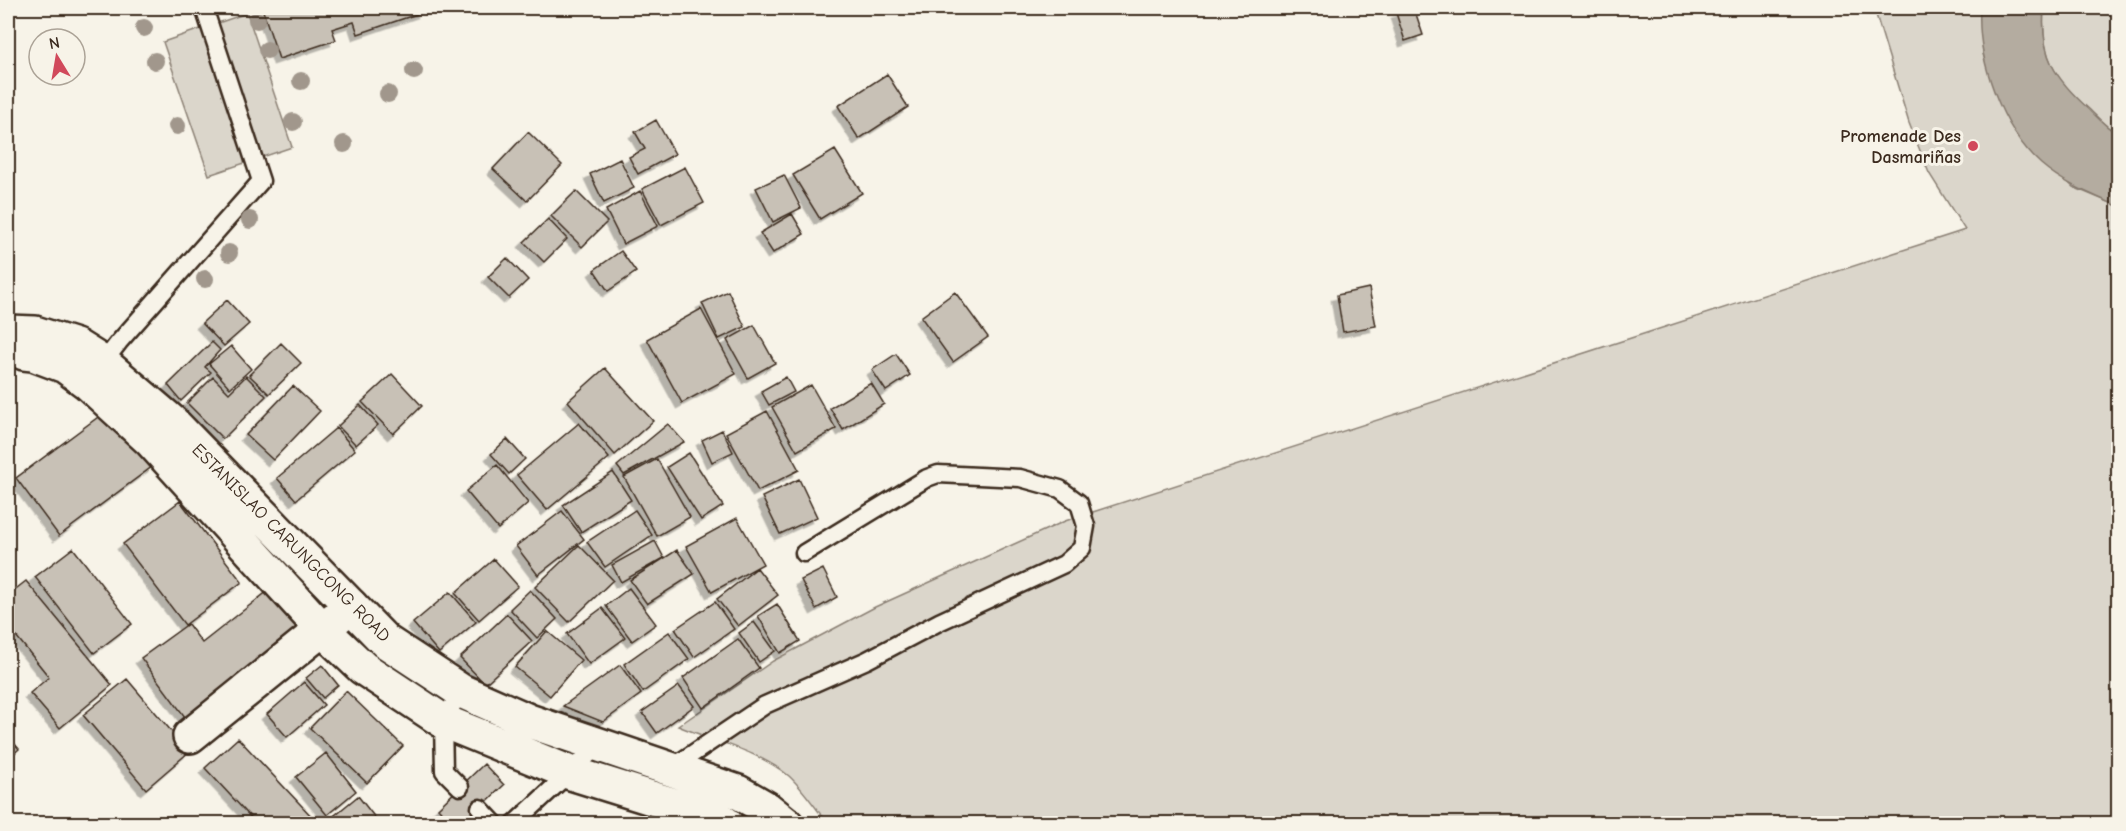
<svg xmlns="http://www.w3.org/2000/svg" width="2126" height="831" viewBox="0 0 2126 831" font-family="'Comic Neue',sans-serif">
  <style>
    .green { fill: #dbd6cb; stroke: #8b8074; stroke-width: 1.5 }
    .water { fill: #b4aca0; stroke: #84786c; stroke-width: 1.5 }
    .building { fill: #c8c1b6; stroke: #3b2a1e; stroke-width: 1.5; filter: url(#shadow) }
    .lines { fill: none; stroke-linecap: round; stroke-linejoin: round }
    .service-casing { stroke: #3b2a1e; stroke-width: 21 }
    .minor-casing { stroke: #3b2a1e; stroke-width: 38 }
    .tertiary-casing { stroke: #3b2a1e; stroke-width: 38 }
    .service { stroke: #f7f3e8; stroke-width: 16 }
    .minor { stroke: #f7f3e8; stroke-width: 33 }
    .tertiary { stroke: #f7f3e8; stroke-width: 33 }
    .tree { fill: #a1978c }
    .poi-dot { fill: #d1495b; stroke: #f7f3e8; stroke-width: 2 }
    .labels { text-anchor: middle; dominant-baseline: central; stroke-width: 6; stroke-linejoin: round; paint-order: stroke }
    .poi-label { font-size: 18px; font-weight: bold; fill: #3b2a1e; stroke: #f7f3e8; text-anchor: end }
    .street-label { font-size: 18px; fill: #3b2a1e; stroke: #f7f3e8 }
  </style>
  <defs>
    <filter id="shadow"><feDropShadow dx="-5.5" dy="5.5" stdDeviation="0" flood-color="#0004"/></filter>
  </defs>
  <rect width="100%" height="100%" fill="#f7f3e8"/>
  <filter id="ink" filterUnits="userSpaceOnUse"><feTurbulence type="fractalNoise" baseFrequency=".0167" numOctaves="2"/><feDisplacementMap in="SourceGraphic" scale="12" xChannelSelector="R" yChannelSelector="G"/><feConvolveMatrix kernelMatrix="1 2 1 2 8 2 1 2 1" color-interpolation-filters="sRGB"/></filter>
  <g filter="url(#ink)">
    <path class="green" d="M1874 8H1980L1983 54 1995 90 2014 130 2073 187 2118 206V823H827C815 807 804 790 789 776 759 751 714 741 678 726L773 661 875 607 1065 521 1965 230 1929 173 1909 123Z
      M2044 8H2118V134C2108 129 2098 118 2089 110 2054 79 2040 56 2044 8Z
      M247 13 292 147 209 175 163 42Z"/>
    <path class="water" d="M1980 8H2044C2040 56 2054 78 2090 110 2098 118 2108 129 2118 134V206C2091 194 2064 184 2041 164 2001 128 1977 60 1980 8Z"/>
    <path class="building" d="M262 8H421L423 12 358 34 354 22 332 29 336 40 279 59Z
      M1414 8 1423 35 1405 41 1396 13Z
      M887 74 908 107 859 139 838 106Z
      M656 120 675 154 638 174 629 157 645 149 635 132Z
      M528 132 562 165 527 201 493 169Z
      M835 150 862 193 820 219 793 175Z
      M620 159 634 188 604 203 590 174Z
      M685 167 704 203 661 225 642 189Z
      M784 175 801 208 773 222 756 188Z
      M576 191 607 222 582 247 551 216Z
      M640 191 658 226 623 244 606 210Z
      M792 214 804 234 773 253 760 233Z
      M548 219 567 239 544 262 524 242Z
      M621 251 636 272 608 291 594 270Z
      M507 258 528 280 509 298 488 277Z
      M1369 288 1376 326 1343 332 1337 295Z
      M728 291 745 327 719 339 702 303Z
      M955 292 988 337 953 362 921 317Z
      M227 300 249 324 224 346 202 323Z
      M701 309 736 374 682 403 647 339Z
      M754 325 775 363 748 378 727 340Z
      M212 342 220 350 205 367 211 372 181 401 168 385Z
      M281 343 301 363 269 394 249 375Z
      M231 346 251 369 230 388 209 364Z
      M896 354 910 375 886 391 872 370Z
      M605 368 653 421 615 455 568 401Z
      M392 374 422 406 393 434 362 402Z
      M246 376 266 396 223 439 187 403 213 377 229 393Z
      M786 377 794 392 769 405 761 391Z
      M871 383 884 404 843 430 830 408Z
      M811 385 836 429 797 451 772 407Z
      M293 386 320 411 273 460 246 435Z
      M360 405 378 425 356 445 338 426Z
      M109 409 153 466 59 536 16 478Z
      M767 411 799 470 758 491 726 433Z
      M579 423 609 458 547 510 517 475Z
      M668 424 684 442 624 475 617 466Z
      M336 428 355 450 296 500 277 478Z
      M722 430 733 452 712 462 702 440Z
      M507 439 525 459 509 474 491 454Z
      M689 453 723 506 701 520 667 467Z
      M657 459 690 517 657 536 624 477Z
      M497 465 528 503 498 529 466 491Z
      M613 472 631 500 581 532 563 505Z
      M799 479 817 517 780 534 762 497Z
      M180 501 242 582 185 625 123 544Z
      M635 510 652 535 605 567 587 542Z
      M562 511 584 539 538 575 516 546Z
      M737 518 763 564 712 592 686 546Z
      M655 541 664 558 621 582 612 565Z
      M579 545 613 580 569 622 535 587Z
      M73 548 132 624 94 653 35 577Z
      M677 550 694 574 647 604 630 580Z
      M494 559 518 586 479 620 455 593Z
      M757 568 778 595 738 626 717 599Z
      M823 569 837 597 816 609 801 580Z
      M26 581 112 685 60 728 30 693 49 677 8 626V595Z
      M273 587 307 630 188 721 141 658 188 624 202 643Z
      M629 588 656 624 632 641 606 606Z
      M530 590 557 619 537 638 510 609Z
      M450 592 476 622 439 653 413 623Z
      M715 602 734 629 694 657 675 629Z
      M777 604 800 641 780 653 758 616Z
      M602 608 625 638 589 664 567 634Z
      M507 614 532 641 485 684 460 658Z
      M754 622 775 651 759 662 739 633Z
      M547 631 581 660 550 696 515 667Z
      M669 632 689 659 643 692 624 664Z
      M738 639 759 668 703 708 683 678Z
      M322 665 338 685 323 698 306 678Z
      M620 665 641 694 603 722 563 706Z
      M127 679 189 752 146 789 83 715Z
      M304 682 324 705 287 737 267 714Z
      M679 686 694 706 657 733 642 712Z
      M346 691 403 746 367 783 310 728Z
      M8 736 19 749 8 759Z
      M238 738 315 820 311 824H257L205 768Z
      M326 753 356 791 327 815 296 777Z
      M484 764 504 785 463 824H453L438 808Z
      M358 796 380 824H324Z"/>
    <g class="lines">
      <g class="service-casing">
        <path id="service" d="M99 368 119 342 261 181 204 8
          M670 769 765 705 867 660 939 622 1064 564 1082 548 1086 526 1079 503 1060 489 1020 478 938 474 927 478 804 553
          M460 787 444 771 443 721 461 691
          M480 808 495 824
          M514 824 599 745"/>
      </g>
      <g class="minor-casing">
        <path id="minor" d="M190 736 351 606"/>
      </g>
      <g class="tertiary-casing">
        <path id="tertiary" d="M8 332 35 333 76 346 103 363 172 422 385 641 461 691 529 721 738 792 766 808 786 824
          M24 353 33 354 65 366 88 383 150 440 322 629 363 668 443 721 568 772 719 819 726 824"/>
      </g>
      <use href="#service" class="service"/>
      <use href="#minor" class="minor"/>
      <use href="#tertiary" class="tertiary"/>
    </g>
    <g class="tree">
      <circle cx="257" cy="20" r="9"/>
      <circle cx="144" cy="28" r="9"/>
      <circle cx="267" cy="50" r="9"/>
      <circle cx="155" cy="61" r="9"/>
      <circle cx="414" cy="71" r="9"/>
      <circle cx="301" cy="81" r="9"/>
      <circle cx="388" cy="94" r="9"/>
      <circle cx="293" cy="122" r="9"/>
      <circle cx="177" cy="126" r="9"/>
      <circle cx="344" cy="144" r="9"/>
      <circle cx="250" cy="220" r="9"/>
      <circle cx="229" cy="253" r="9"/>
      <circle cx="205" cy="279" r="9"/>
    </g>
  </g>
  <circle class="poi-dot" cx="1973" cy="146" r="6"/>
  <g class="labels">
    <g class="poi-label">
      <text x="1961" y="136">Promenade Des<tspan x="1961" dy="21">Dasmariñas</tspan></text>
    </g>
    <g class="street-label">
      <text transform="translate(291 543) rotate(45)">ESTANISLAO CARUNGCONG ROAD</text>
    </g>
  </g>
  <rect width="2126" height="831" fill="none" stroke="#f7f3e8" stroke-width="30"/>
  <rect x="15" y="15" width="2096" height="801" fill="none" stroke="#3b2a1e" stroke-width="2" filter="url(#ink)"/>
  <g transform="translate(57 57) rotate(349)"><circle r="28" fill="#f7f3e8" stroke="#aca397" stroke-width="1.5"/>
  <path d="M0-4.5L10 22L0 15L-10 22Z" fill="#d1495b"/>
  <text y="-9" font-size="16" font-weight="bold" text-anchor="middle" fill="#3b2a1e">N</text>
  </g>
</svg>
